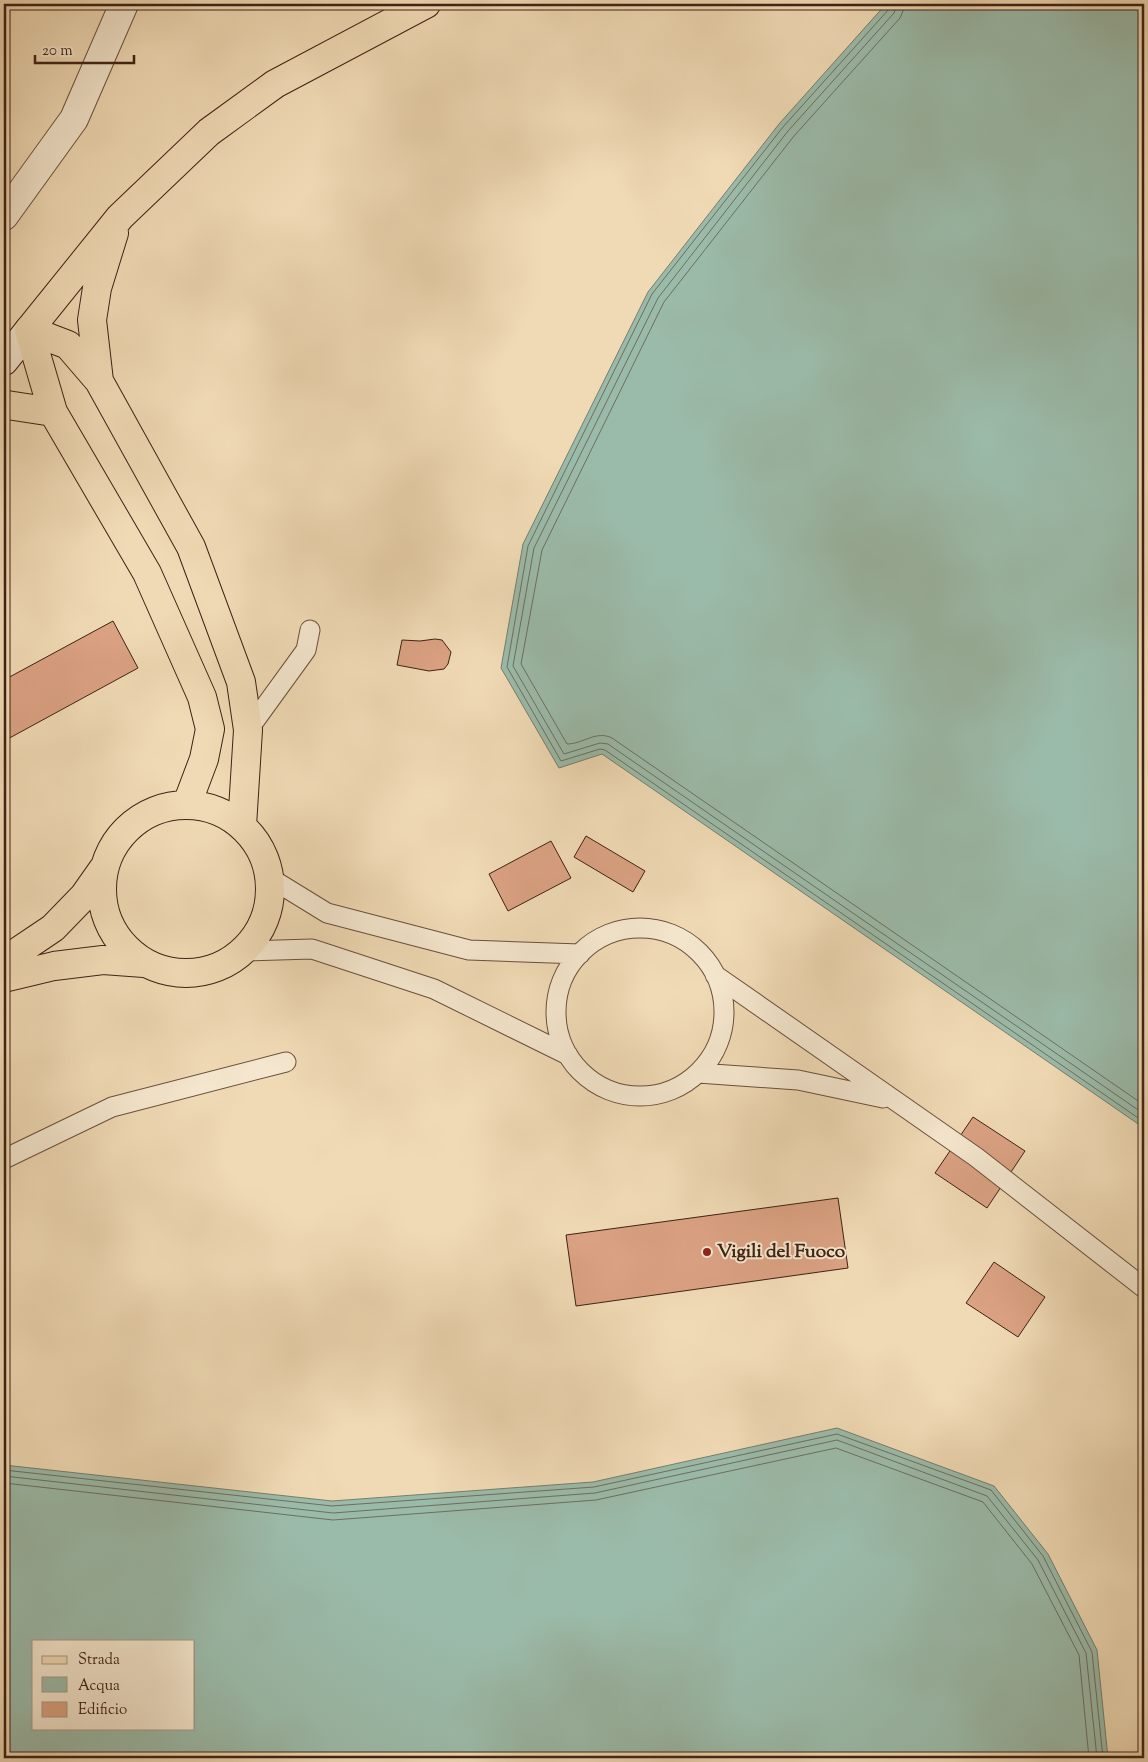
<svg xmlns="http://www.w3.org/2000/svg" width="1148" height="1762" viewBox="0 0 1148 1762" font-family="'Sorts Mill Goudy',serif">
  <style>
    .water { fill: #9bbbaa; stroke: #767d6e; fill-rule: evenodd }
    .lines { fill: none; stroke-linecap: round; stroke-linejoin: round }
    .shore { stroke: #6d6e5f; stroke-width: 1 }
    .building { fill: #dba283; stroke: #3f2114 }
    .lane-casing { stroke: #6b4f3c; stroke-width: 21 }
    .street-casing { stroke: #6b4f3c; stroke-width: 30 }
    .secondary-casing { stroke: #3f2114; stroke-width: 30 }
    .primary-casing { stroke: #3f2114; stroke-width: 30 }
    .lane { stroke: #f5e7cf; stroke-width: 19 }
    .street { stroke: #f5e7cf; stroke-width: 28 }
    .secondary { stroke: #f5e7cf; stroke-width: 28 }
    .primary { stroke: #f0dab5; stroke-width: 28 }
    .poi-dot { fill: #8f2418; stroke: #f5e7cf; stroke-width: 2 }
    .labels { text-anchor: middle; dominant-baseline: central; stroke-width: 4; stroke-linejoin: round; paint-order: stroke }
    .poi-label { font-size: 19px; font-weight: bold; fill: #3f2114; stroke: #f5e7cf; text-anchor: start }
  </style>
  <rect width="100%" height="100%" fill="#f0dab5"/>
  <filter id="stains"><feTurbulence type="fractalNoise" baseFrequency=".004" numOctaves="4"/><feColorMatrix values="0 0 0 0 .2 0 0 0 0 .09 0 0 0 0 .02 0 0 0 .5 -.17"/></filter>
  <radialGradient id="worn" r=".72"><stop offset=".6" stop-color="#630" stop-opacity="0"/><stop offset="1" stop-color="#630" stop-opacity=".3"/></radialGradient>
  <path class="water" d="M886 4H1144V1128L602 754 559 768 501 668 523 544 648 292 779 124Z
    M837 1428 994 1486 1048 1554 1097 1650 1108 1758H4V1465L332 1501 593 1482ZM34 1641H194V1728H34Z"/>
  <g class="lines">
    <path class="shore" d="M890 4 889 9 783 127 652 294 528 546 507 667 561 761 600 749 605 750 1144 1122
      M897 4 894 13 788 131 658 298 534 548 513 666 564 754 600 743 608 744 1144 1114
      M904 4 903 11 900 18 794 136 664 302 542 550 521 664 567 744C583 744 596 730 612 738L1144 1105
      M4 1470 332 1506 594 1487 837 1434 991 1490 1043 1556 1092 1652 1103 1758
      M4 1476 333 1513 595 1493 837 1440 987 1496 1038 1560 1086 1653 1097 1758
      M4 1483 333 1520 596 1500 836 1448 983 1502 1032 1564 1079 1655 1089 1758"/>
  </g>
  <path class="building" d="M113 621 138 668 4 741V680Z
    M435 639 442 640 451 652 448 664 444 669 429 671 397 665 402 640 420 641Z
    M586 836 645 871 633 892 574 857Z
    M551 841 571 878 508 911 489 874Z
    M973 1117 1025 1151 987 1208 935 1173Z
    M838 1198 848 1268 576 1306 566 1235Z
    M994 1262 1045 1297 1018 1337 966 1303Z"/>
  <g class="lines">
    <g class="lane-casing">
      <path id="lane" d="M248 730 306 650 310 630
        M270 878 327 913 469 950 580 954
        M556 1012a84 84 0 1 1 168 0a84 84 0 1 1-168 0Z
        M243 951 312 949 434 989 568 1055
        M715 975 976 1157 1144 1288
        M698 1073 798 1080 883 1098
        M4 1159 112 1107 286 1062"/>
    </g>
    <g class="street-casing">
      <path id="street" d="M4 216 74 119 124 4"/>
    </g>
    <g class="secondary-casing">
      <path id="secondary" d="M4 361 29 330"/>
    </g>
    <g class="primary-casing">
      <path id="primary" d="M29 330 68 345 99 381 191 547 241 682 248 730 242 826
        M29 330 120 217 209 132 275 84 426 4
        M29 330 53 412 147 573 202 697 210 729 204 759 187 804
        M99 381 92 320 97 288 114 233
        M4 406 7 405 53 412
        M102 889a84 84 0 1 1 168 0a84 84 0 1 1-168 0Z
        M4 961 53 928 84 896 103 869
        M4 978 54 966 103 960 144 963"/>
    </g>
    <use href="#lane" class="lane"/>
    <use href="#street" class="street"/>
    <use href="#secondary" class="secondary"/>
    <use href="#primary" class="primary"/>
  </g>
  <circle class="poi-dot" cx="707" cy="1252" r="5"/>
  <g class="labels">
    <g class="poi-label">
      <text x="717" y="1252">Vigili del Fuoco</text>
    </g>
  </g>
  <rect width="1148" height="1762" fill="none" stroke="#f0dab5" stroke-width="20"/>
  <rect x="5" y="5" width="1138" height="1752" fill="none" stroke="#3f2114" stroke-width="2.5"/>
  <rect x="10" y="10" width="1128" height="1742" fill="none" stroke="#3f2114"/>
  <rect x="32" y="1640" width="162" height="90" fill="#f5e7cf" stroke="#ac9884"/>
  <rect x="42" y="1656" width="25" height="8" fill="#f0dab5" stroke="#ac9884"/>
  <text x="78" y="1664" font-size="15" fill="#3f2114">Strada</text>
  <rect x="42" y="1677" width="25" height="15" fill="#9bbbaa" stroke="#ac9884"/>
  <text x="78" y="1690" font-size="15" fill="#3f2114">Acqua</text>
  <rect x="42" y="1702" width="25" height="15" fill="#dba283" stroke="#ac9884"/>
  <text x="78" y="1714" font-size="15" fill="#3f2114">Edificio</text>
  <path d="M35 55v8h99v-8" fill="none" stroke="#3f2114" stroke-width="2.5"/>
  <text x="42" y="55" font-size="15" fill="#3f2114" stroke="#f5e7cf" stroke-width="4" paint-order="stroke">20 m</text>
  <rect width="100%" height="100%" filter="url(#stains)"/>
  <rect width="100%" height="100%" fill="url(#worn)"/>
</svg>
